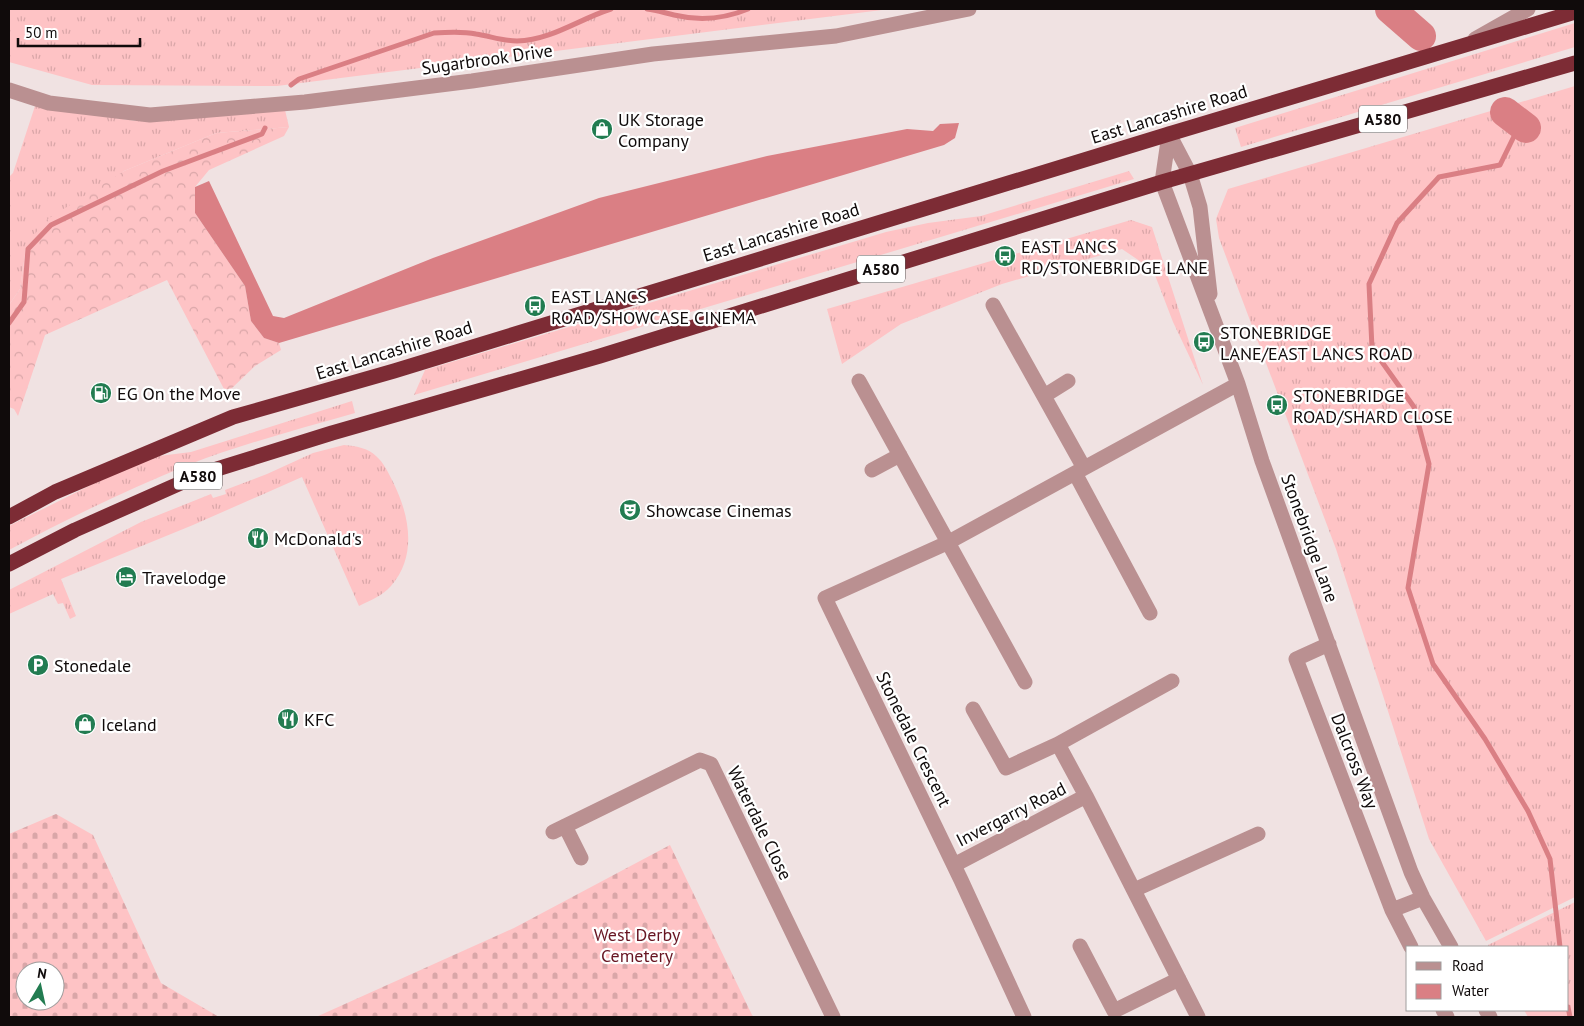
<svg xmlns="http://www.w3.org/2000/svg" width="1584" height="1026" viewBox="0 0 1584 1026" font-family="'PT Sans',sans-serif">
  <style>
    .grass { fill: url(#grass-tufts) }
    .forest { fill: url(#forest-crowns) }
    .cemetery { fill: url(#cemetery-stones); fill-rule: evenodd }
    .water { fill: #da7f84 }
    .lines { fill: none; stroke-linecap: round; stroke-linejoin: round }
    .stream { stroke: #da7f84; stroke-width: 5 }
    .river { stroke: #da7f84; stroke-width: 30 }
    .minor { stroke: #ba9091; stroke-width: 15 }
    .highway { stroke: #7d2c35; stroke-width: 15 }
    .labels { text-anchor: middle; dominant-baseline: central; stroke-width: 4.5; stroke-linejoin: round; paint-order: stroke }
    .shield { fill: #fff; stroke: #585454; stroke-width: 1 }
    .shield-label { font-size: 16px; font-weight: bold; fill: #100b0b }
    .street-label { font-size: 18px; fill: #100b0b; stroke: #fff }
    .poi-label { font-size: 18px; fill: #100b0b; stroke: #fff; text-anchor: start }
    .park-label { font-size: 18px; fill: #671522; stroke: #fff }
  </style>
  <defs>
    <pattern id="grass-tufts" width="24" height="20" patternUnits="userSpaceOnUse" patternTransform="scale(1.25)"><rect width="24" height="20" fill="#fec3c5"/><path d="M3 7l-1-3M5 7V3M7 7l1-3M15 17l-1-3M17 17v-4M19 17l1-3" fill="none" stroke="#d9a6a8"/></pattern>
    <pattern id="forest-crowns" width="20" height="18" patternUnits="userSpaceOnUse" patternTransform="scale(1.25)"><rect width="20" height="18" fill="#fec3c5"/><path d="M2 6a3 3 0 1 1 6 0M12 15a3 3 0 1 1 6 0" fill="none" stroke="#d9a6a8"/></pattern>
    <pattern id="cemetery-stones" width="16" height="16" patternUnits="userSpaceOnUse" patternTransform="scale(1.25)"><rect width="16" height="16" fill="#fec3c5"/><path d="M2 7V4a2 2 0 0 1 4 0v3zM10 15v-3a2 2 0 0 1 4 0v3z" fill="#d9a6a8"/></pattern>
  </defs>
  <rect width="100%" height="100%" fill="#f0e2e2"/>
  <path class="grass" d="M9 9H890L277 86 92 85 9 62Z
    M1575 23V47L1241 147 1235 128Z
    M1575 86V897L1486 941 1429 839 1336 549 1219 238 1216 219 1228 189Z
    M35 106 136 121 285 110 289 127 216 133 124 171 26 248 20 289 9 305V177L13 173Z
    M1129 171 1134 179 414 395 425 370 886 232 928 223 981 216Z
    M1131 220 1152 227 1203 385 1173 322 1153 270 1122 249 1002 284 901 324 842 364 827 309Z
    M352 401 355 413C299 429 242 444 188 465 126 490 67 519 9 550V526L95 483 151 457 191 452Z
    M344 445C356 446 368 448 376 456 384 463 388 472 393 482 409 514 418 555 391 586 382 596 371 600 359 606L302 477 193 525 61 579 76 616 70 619 63 603 58 604 53 594 9 614V590L141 522 211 494 213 498 226 494 225 490 267 474 313 453Z
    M1575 902V1017H1528L1524 1010H1568V947H1489L1488 945Z"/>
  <path class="forest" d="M289 127 284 136 209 170 195 187V213L245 286 251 321 264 338 279 343 281 350 255 366 231 389H224L167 280 45 335 18 416 14 409 9 407V305L20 289 26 248 43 222 124 171 216 133Z"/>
  <path class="cemetery" d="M56 814 93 835 161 983 219 1017H9V834ZM25 971H55V1001H25Z
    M670 845 753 1017H316L514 928Z"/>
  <path class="water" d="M959 123 955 138 944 145 279 343 264 338 251 321 245 286 195 213V187L209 181 273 316 284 318 433 258 599 198 767 156 907 129 933 131 940 124Z"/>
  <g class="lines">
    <path class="stream" d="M647 9C656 10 665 13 674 15 699 21 724 19 748 9
      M291 85 299 79 434 33C448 32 462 31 476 34 490 36 502 41 517 41 552 40 579 19 611 9
      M1520 124 1500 165 1439 177 1397 223 1369 284 1372 348 1414 407 1429 464 1408 588 1433 664 1485 739 1528 811 1550 859 1560 947
      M9 323 24 302 28 249 51 225 163 171 262 134 265 128
      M1568 1007 1570 1017"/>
    <path class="river" d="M1390 9 1421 36
      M1505 112 1526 128"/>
    <path class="minor" d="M1475 39 1528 9
      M9 90 49 103 150 115 305 102 472 81 653 54 836 36 969 9
      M1169 134 1162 182 1238 384 1262 461 1411 872 1423 898 1451 947
      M1169 134 1190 174 1200 207 1210 294
      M993 305 1084 468
      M859 381 1025 682
      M1044 396 1068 381
      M872 470 900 455
      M1075 473 1150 613
      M1329 644 1296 659 1392 910 1411 947
      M973 709 1006 768 1058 744 1086 796
      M1058 744 1172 681
      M565 826 581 858
      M553 832 700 760 711 764 833 1017
      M954 865 1086 796 1198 1017
      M1134 890 1258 834
      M1392 910 1423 898
      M1080 946 1114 1011 1179 979
      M1443 1010 1447 1017
      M1486 1010 1490 1017
      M1024 1017 961 880 825 598 947 543 1238 384"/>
    <path class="highway" d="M9 517 55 492 233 417 394 371 1169 134 1575 12
      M9 564 75 530 201 474 332 433 600 356 1162 182 1575 63"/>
  </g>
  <defs>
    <g id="shop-disc" transform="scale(1.125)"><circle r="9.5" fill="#227c51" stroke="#fff"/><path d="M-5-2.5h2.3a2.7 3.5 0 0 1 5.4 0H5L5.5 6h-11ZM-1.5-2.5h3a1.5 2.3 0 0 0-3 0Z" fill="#fff"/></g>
    <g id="bus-disc" transform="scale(1.125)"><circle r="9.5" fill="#227c51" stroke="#fff"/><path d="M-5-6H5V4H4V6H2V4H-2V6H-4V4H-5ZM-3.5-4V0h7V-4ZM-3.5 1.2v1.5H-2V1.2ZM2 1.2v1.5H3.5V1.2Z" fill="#fff"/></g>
    <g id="fuel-disc" transform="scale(1.125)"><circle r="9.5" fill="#227c51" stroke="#fff"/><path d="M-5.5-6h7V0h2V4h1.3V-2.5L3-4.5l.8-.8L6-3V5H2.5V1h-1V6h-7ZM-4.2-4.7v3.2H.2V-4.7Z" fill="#fff"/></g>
    <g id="theatre-disc" transform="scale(1.125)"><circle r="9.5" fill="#227c51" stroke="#fff"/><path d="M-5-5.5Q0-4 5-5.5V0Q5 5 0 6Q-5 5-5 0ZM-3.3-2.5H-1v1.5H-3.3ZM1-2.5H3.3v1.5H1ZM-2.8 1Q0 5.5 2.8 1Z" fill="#fff"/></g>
    <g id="restaurant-disc" transform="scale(1.125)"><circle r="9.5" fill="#227c51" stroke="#fff"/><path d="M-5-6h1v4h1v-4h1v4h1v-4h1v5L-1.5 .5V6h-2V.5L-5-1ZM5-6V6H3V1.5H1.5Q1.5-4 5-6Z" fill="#fff"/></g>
    <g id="hotel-disc" transform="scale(1.125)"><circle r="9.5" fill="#227c51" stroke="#fff"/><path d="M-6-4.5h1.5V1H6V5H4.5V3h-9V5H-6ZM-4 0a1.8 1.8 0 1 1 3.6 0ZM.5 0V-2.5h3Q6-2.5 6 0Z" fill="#fff"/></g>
    <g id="parking-disc" transform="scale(1.125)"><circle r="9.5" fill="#227c51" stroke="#fff"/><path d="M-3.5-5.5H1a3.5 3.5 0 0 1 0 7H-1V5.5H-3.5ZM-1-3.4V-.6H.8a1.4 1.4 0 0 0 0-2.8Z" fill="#fff"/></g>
  </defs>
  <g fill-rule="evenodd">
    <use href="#shop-disc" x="602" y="129"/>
    <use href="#bus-disc" x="1005" y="256"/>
    <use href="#bus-disc" x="535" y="306"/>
    <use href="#bus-disc" x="1204" y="342"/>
    <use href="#fuel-disc" x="101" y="393"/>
    <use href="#bus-disc" x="1277" y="405"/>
    <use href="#theatre-disc" x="630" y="510"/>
    <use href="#restaurant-disc" x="258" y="538"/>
    <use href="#hotel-disc" x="126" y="577"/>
    <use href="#parking-disc" x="38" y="665"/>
    <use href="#restaurant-disc" x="288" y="719"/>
    <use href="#shop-disc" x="85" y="724"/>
  </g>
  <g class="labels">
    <g class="shield">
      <rect x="1359" y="105.5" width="48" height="27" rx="4"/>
      <rect x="857" y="255.5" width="48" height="27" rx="4"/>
      <rect x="174" y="462.5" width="48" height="27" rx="4"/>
    </g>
    <g class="shield-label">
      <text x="1383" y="119">A580</text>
      <text x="881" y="269">A580</text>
      <text x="198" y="476">A580</text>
    </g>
    <g class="street-label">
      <text transform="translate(487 59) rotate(-8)">Sugarbrook Drive</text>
      <text transform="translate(1169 114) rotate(-17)">East Lancashire Road</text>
      <text transform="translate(781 232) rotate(-17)">East Lancashire Road</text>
      <text transform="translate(394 350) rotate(-17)">East Lancashire Road</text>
      <text transform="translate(1310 538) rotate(70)">Stonebridge Lane</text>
      <text transform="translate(914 739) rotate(64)">Stonedale Crescent</text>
      <text transform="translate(1355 761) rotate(69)">Dalcross Way</text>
      <text transform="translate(1011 814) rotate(-27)">Invergarry Road</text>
      <text transform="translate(760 823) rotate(64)">Waterdale Close</text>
    </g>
    <g class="poi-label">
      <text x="618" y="119">UK Storage<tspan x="618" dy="21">Company</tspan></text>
      <text x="1021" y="246">EAST LANCS<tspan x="1021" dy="21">RD/STONEBRIDGE LANE</tspan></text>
      <text x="551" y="296">EAST LANCS<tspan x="551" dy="21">ROAD/SHOWCASE CINEMA</tspan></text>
      <text x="1220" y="332">STONEBRIDGE<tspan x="1220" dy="21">LANE/EAST LANCS ROAD</tspan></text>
      <text x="117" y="393">EG On the Move</text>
      <text x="1293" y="395">STONEBRIDGE<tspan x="1293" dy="21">ROAD/SHARD CLOSE</tspan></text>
      <text x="646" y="510">Showcase Cinemas</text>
      <text x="274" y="538">McDonald's</text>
      <text x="142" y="577">Travelodge</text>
      <text x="54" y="665">Stonedale</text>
      <text x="304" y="719">KFC</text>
      <text x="101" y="724">Iceland</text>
    </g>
    <g class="park-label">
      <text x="637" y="934">West Derby<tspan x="637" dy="21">Cemetery</tspan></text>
    </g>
  </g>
  <rect width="1584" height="1026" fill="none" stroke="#100b0b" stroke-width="20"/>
  <rect x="1406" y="946" width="162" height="65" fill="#ffffff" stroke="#9f9d9d"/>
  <rect x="1416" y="962" width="25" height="8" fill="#ba9091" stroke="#9f9d9d"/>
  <text x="1452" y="971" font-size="15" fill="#100b0b">Road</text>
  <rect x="1416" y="984" width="25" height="15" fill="#da7f84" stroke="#9f9d9d"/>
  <text x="1452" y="996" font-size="15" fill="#100b0b">Water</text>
  <g transform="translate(40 986) rotate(9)"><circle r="24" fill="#ffffff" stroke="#9f9d9d"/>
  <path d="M0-4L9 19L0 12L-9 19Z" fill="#227c51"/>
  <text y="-8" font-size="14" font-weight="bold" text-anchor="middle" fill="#100b0b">N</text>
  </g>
  <path d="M18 38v8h122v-8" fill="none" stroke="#100b0b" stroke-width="2.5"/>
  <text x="25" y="38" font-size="15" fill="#100b0b" stroke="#ffffff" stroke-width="4" paint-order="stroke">50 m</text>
</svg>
